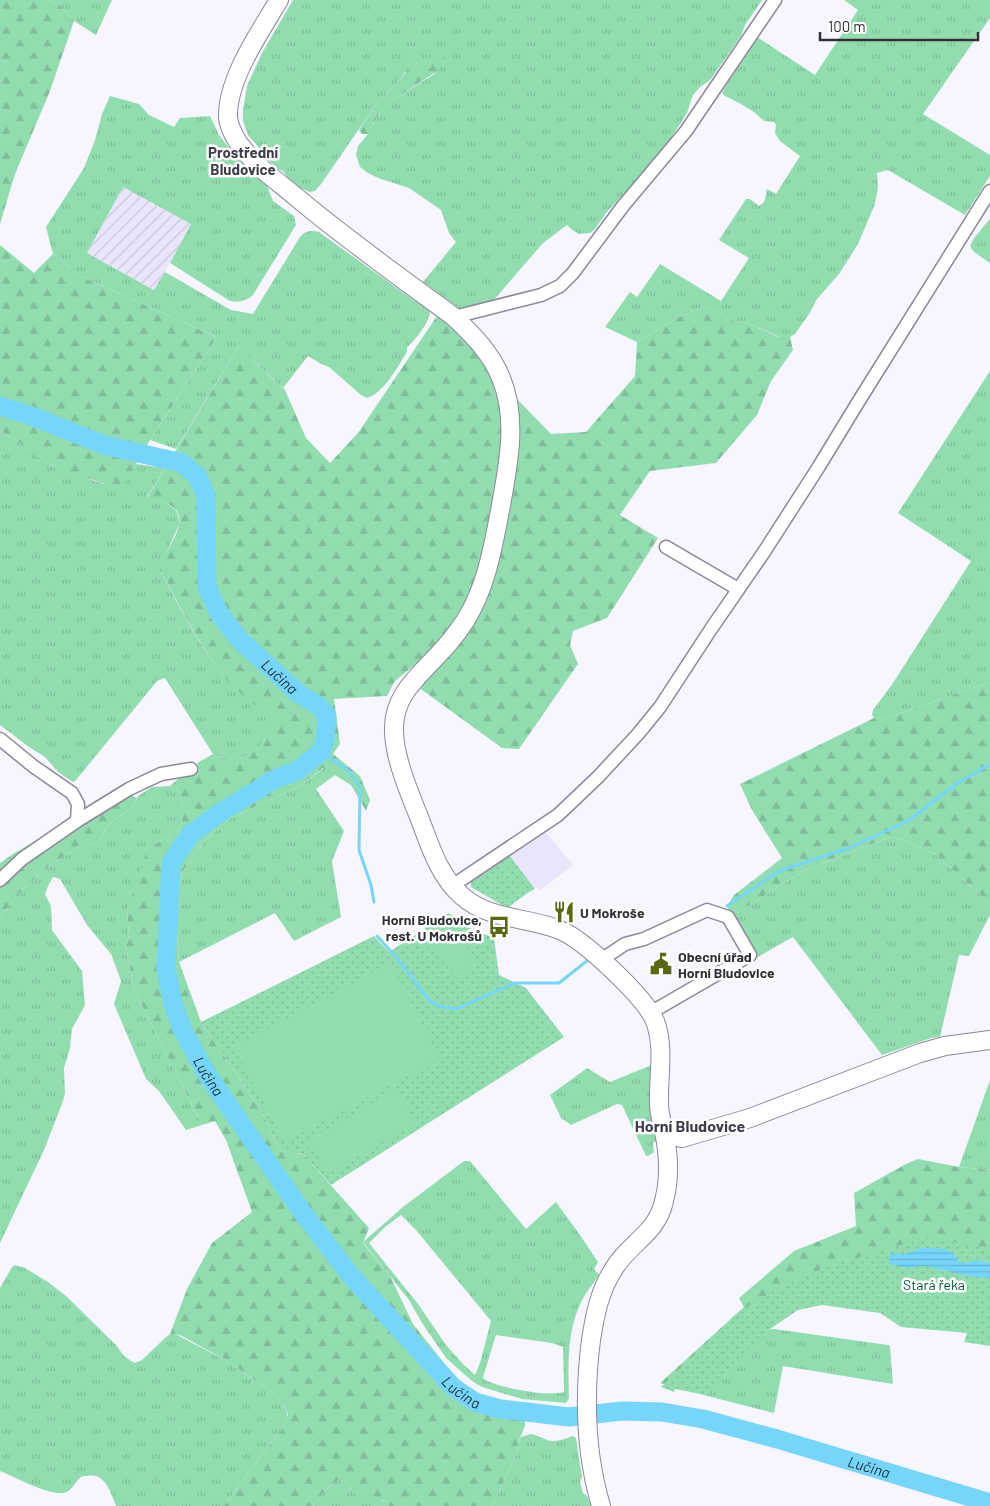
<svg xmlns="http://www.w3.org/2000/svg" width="990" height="1506" viewBox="0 0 990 1506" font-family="Barlow,sans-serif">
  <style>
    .built { fill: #ebe5fc }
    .industrial { fill: url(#industrial-furrows) }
    .grass { fill: url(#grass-tufts); fill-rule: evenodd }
    .forest { fill: url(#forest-firs) }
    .park { fill: url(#park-dots) }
    .pitch { fill: #92ddb0 }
    .water { fill: url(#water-rules) }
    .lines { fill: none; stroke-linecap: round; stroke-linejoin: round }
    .stream { stroke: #76d5fa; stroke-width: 3 }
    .river { stroke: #76d5fa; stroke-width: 19 }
    .street-casing { stroke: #8d8998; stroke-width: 15 }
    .secondary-casing { stroke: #8d8998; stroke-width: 20 }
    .street { stroke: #fff; stroke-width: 12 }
    .secondary { stroke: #fff; stroke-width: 18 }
    .labels { text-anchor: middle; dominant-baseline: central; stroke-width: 5; stroke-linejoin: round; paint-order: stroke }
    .poi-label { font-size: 14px; font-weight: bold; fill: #323036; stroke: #fff; text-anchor: start }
    .park-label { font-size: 14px; fill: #005732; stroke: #fff }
    .neighbourhood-label { font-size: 15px; font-weight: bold; fill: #403d4a; stroke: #fff }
    .water-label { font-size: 15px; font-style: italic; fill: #1b313a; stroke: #fff }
    .quarter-label { font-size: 16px; font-weight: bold; fill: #403d4a; stroke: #fff }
  </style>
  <defs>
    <pattern id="industrial-furrows" width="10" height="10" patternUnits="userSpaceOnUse" patternTransform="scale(1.25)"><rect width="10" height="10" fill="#ebe5fc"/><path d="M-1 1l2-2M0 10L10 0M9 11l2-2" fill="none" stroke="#cac5d9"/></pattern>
    <pattern id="grass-tufts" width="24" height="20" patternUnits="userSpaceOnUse" patternTransform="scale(1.25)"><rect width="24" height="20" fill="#92ddb0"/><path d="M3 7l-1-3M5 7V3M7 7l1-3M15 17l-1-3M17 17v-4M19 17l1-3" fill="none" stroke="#7ebe98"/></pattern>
    <pattern id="forest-firs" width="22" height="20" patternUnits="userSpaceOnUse" patternTransform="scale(1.25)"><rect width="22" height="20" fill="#92ddb0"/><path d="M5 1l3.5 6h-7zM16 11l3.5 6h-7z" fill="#7ebe98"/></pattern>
    <pattern id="park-dots" width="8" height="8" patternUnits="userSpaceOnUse" patternTransform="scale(1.25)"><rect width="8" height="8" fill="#92ddb0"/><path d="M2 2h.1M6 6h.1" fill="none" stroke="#7ebe98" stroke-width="1.8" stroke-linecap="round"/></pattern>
    <pattern id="water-rules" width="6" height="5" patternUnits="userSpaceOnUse" patternTransform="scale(1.25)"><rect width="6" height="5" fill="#76d5fa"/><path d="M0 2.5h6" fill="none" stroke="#67b7d7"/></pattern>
  </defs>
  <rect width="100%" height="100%" fill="#f7f5fe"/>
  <path class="built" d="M543 829 573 865 540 890 538 887 529 892 509 907 507 908 471 887V880Z"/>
  <path class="industrial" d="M123 187 191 224 155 290 87 253Z"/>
  <path class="grass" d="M47 0H112L96 35 74 21 60 5Z
    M293 0H762L745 25 741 36 711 79 699 88 693 95 687 113 667 144 655 160 606 213 595 229 590 233 579 234 571 229 567 225 543 243 492 302 460 309 423 282 456 242 449 233 441 210 409 188 378 178 368 173 360 167 356 155 358 146 368 134 380 112 396 98 436 73 405 72 401 79 375 106 321 184 315 191 309 192 292 184 283 171 277 169 263 154 260 149 248 135 243 121V110L247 86 262 53Z
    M844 0H990V18L923 114 990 155V176L965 215 888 170 877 173 878 187 875 204 858 244 839 274 817 299 809 314 795 334 790 337H780L747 323 731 320 717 311 702 307 677 318 637 342 605 327 630 292 637 297 660 264 721 301 749 258 719 240 746 199H750L759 206C767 202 765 196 767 189L776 194 800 156 780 141 775 133 776 125 774 122 764 121 754 112 741 104 725 96 722 93 724 89 753 45 752 44 757 37 815 75 858 10Z
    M110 96 139 104 149 115 174 127 180 118 210 116 219 135 231 150 266 183 273 201 294 216 296 225 253 295C246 301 239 303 230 301L170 263 191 224 123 187 87 253 154 290 165 272 231 310 253 314 300 237C305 231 311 230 319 232L430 312C430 321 415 341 407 347V352C398 366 384 393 367 398L361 395 329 367 321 364 308 356 283 388 238 347 176 449 150 440 217 337 78 275 53 254 46 227 84 168 95 140 102 114Z
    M990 219V263L974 252 970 246 974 238Z
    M990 371V682L884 719 874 718 872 715 873 710 893 683 971 561 898 513Z
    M0 430 53 466 65 469 94 481 121 489 136 464 165 468 147 497C164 503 180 504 179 525L159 569C185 615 209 670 252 702 260 708 271 712 280 716 270 734 255 760 232 759 225 759 219 756 213 754L165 678 157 681 76 780 73 782 58 772 45 757 29 747 0 725Z
    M324 768 335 775 316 789 344 831 332 861 341 917 294 941 275 913 179 962 175 902 183 871 207 838 231 818 300 786Z
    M170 786 178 789C184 801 182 816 181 829L154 845 127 911 129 935 126 946 134 990 202 1125 186 1130 159 1091 146 1079 114 1004 121 981 111 954 87 925 60 879 53 877 49 884 45 894 51 906 52 930 82 971 85 1005 72 1029 70 1048 64 1068 65 1093 63 1101 44 1150 0 1243V917L22 890 45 869 80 846 91 844 99 840 110 823 134 806 138 796 152 787Z
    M890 837 901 839 935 854 990 904V915L969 956 959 955 940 1037 931 1038 882 1055 793 937 756 958 732 916 805 870Z
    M654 1064 652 1108 656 1141 653 1143 654 1152 648 1156H646L622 1105 617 1104 571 1125 561 1118 550 1095 587 1068 610 1082Z
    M990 1080V1170L959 1167Z
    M464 1161H470L526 1229 556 1202 580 1235 598 1262 594 1269 599 1275C593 1284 586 1292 581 1302 567 1331 568 1366 569 1398L566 1403 522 1399 482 1387 472 1381 446 1358 422 1323 409 1300 363 1242 403 1207ZM401 1215 416 1230 491 1321 480 1363 475 1375 463 1364 446 1345 418 1304 369 1243 384 1228ZM496 1335 552 1343 563 1347 564 1392C546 1397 502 1388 485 1380L483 1378 484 1374Z
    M15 1265 25 1268 48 1282 66 1296 116 1345 124 1356 131 1361 135 1363 142 1360 165 1338 170 1334H175L227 1361 274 1393C281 1402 291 1411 286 1423L224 1506H116C111 1493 105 1472 87 1476 83 1476 82 1476 80 1478 72 1485 72 1494 58 1493 40 1491 17 1478 0 1471V1288L12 1267Z
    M774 1329 888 1345 890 1346 893 1384 783 1366 774 1413 692 1392 691 1390 765 1330Z
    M531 1434C537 1435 542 1438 547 1440 556 1443 564 1439 573 1436L576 1438 582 1477 580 1482 583 1493 587 1496 591 1506H492L517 1453 518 1443 521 1437Z
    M339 1480C352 1483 347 1487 355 1492 364 1499 382 1495 389 1506H313L328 1488Z"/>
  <path class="forest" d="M0 0H47L60 5 74 21 50 91 15 174 0 224Z
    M440 54 445 59V61L439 70 396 98 380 112 368 134H362L359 130 375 106 401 79 410 66 424 59Z
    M0 245 34 273 53 254 78 275 217 337 150 440 121 490 53 466 0 430Z
    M702 307 717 311 731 320 747 323 779 337H790L793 350 771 381 757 415 716 463 650 471 620 515 658 538 607 618 573 631 570 645 578 664 519 749 502 748 418 687 461 615 433 650 395 681 387 696 334 699 340 744 333 754 360 776 370 800 366 811 351 785 323 768 300 786 231 818 207 838 183 871 175 902 179 962 201 1022 261 1110 280 1151 303 1154 369 1228 363 1243 390 1276 413 1324 468 1393 525 1411V1426L518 1443 517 1453 492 1506H389L383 1500C376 1499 366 1502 359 1498 350 1492 353 1483 339 1480L328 1488 313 1506H224L286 1423 288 1414 285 1407 274 1393 227 1361 182 1336 175 1334H170L187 1289 212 1243 252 1212 226 1140 215 1121 202 1125 134 990 126 946 129 935 127 911 146 853 154 845 181 829C182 816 184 801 178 789L170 786 178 779 199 770 197 763 213 754C219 756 225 759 232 759 255 760 270 734 279 717 271 712 260 708 252 703 210 672 185 613 159 569 163 551 192 523 173 507 166 502 155 500 147 498L238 347 285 390 306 438 330 463 358 433 439 313 471 343 515 397 551 434 586 432 635 376 637 342 677 318Z
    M990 682V904L935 854 901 839 890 837 805 870 732 916 727 906 734 895 782 858 752 810 740 784 874 718 884 719Z
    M131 795 137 798 134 806 110 823 99 840 91 844 80 846 45 869 22 890 0 917V863L13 854 72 819Z
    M918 1159 959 1167 990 1170V1262L803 1284 676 1388 660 1383 744 1307 739 1298 794 1251 856 1226 854 1193 906 1164Z"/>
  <path class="park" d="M509 855 535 889 529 892 507 908 471 887V880Z
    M449 913 464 926 494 938 499 975 526 988 564 1037 331 1185 303 1154 280 1151 261 1110 201 1022 374 936 389 952Z
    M929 1237 990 1249V1346L964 1342 967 1333 901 1327 880 1313 822 1305 798 1310 770 1329 707 1395 675 1389 674 1392 661 1387 740 1311 774 1290 828 1266Z"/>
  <path class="pitch" d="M442 921 477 961 458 979 422 939Z
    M390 963 440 1059 285 1142 234 1047Z
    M397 1089 417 1123 328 1174 309 1140Z"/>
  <path class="water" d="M923 1248C940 1248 950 1246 959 1262L967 1263 977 1260 990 1263V1278L969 1276 925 1266 908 1268 889 1264 890 1253 904 1254Z"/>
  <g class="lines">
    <path class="stream" d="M321 752 349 771 360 788 359 850 371 885 374 902
      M727 906 779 871 849 848 908 821 956 784 990 764
      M377 936 396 957 429 1000 438 1006 456 1009 515 983H559L588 960"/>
    <path class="river" id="s1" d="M0 406 32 416 104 445 182 463 198 477 206 496 207 587 220 615 241 641 298 693 319 706 327 716 325 740 321 752 297 771 277 778 221 812 191 834 171 863 166 968 173 1003 182 1029 208 1076 303 1213 352 1277 453 1387 475 1402 500 1409 569 1417 622 1411 662 1412 703 1419 777 1439 990 1503"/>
    <g class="street-casing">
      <path id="street" d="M454 317 541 295 560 286 573 273 623 206 686 131 775 0
        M666 547 738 589
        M0 739 33 766 72 793 78 804 77 821
        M0 880 22 859 77 821 129 789 161 774 191 769
        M452 886 558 815 598 777 638 734 660 707 711 629 764 552 818 468 857 404 990 191
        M601 960 625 944 644 939 707 910 728 917 750 955 650 1013"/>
    </g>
    <g class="secondary-casing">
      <path id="secondary" d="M279 0C260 32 227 79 228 117 229 128 236 141 244 150 258 168 277 181 295 196 346 239 401 278 454 317 473 335 491 353 501 378 519 421 507 471 499 516 492 552 485 590 465 621 456 635 445 648 434 659 414 680 393 699 394 730 394 757 409 792 419 817 430 845 438 875 462 896 489 920 528 917 560 930 584 940 645 997 655 1021 665 1048 658 1076 659 1104 659 1114 662 1122 664 1132 669 1155 670 1178 664 1201 657 1233 631 1242 615 1267 600 1289 595 1314 591 1340 584 1395 585 1452 601 1506
        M664 1133 682 1138 750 1118 920 1053 945 1046 990 1040"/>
    </g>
    <use href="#street" class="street"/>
    <use href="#secondary" class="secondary"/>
  </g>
  <defs>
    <g id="restaurant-bare" transform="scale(1.725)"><path d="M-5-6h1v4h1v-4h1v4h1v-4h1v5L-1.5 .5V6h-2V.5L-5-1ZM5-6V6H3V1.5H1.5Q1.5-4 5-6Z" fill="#596811" stroke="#fff" stroke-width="2.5" paint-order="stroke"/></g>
    <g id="bus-bare" transform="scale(1.725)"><path d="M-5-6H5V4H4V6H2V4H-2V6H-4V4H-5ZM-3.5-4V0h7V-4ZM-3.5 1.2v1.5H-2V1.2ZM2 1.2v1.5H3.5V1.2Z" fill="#596811" stroke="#fff" stroke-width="2.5" paint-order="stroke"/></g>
    <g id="civic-bare" transform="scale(1.725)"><path d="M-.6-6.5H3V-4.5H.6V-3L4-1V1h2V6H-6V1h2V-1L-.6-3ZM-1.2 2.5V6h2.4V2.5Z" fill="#596811" stroke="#fff" stroke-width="2.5" paint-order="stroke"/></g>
  </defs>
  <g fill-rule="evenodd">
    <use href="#restaurant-bare" x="564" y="912"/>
    <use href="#bus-bare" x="499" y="927"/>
    <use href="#civic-bare" x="661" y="964"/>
  </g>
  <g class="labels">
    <g class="poi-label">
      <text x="580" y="912">U Mokroše</text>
      <text x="482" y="919" text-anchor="end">Horní Bludovice,<tspan x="482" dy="16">rest. U Mokrošů</tspan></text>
      <text x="678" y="956">Obecní úřad<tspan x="678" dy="16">Horní Bludovice</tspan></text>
    </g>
    <g class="park-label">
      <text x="934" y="1284">Stará řeka</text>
    </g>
    <g class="neighbourhood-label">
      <text x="243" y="152">Prostřední<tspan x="243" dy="17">Bludovice</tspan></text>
    </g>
    <g class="water-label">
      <text stroke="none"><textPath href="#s1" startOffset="441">Lučina</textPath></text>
      <text stroke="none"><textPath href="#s1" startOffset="952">Lučina</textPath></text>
      <text stroke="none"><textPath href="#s1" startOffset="1358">Lučina</textPath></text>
      <text stroke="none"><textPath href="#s1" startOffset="1778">Lučina</textPath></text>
    </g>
    <g class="quarter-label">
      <text x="690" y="1125">Horní Bludovice</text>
    </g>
  </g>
  <path d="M820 32v8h158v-8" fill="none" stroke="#323036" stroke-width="2.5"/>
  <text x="828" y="32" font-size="15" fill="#323036" stroke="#ffffff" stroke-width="4" paint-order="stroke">100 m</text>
</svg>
